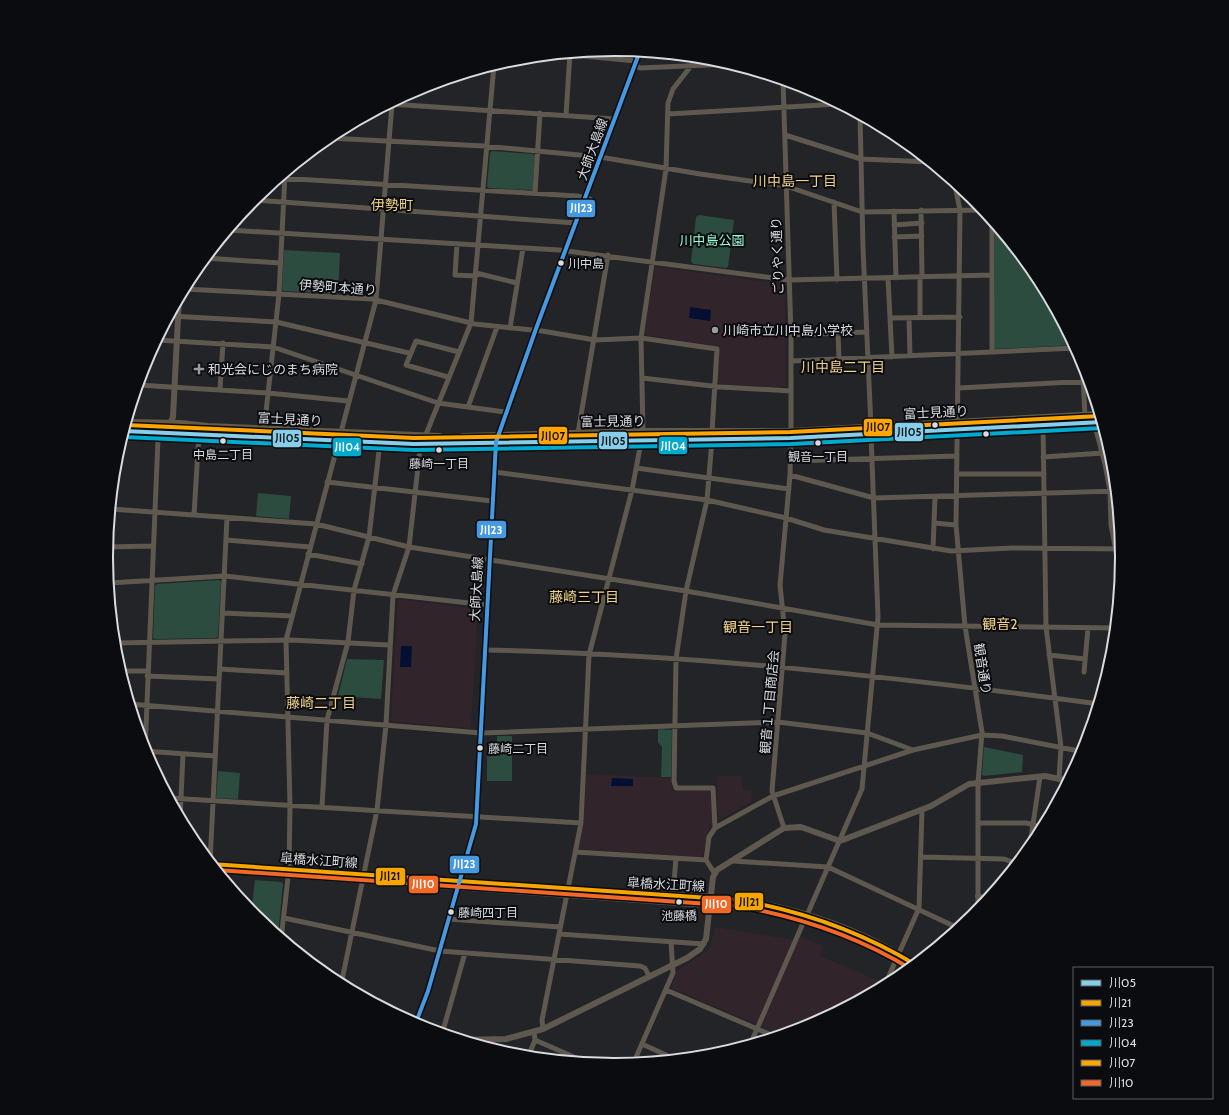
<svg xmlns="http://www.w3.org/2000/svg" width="1229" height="1115" viewBox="0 0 1229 1115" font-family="Cabin,'Noto Sans JP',sans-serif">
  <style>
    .education { fill: #32242b }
    .green { fill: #2b4c3e }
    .water { fill: #050f32 }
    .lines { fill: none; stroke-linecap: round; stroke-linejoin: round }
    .minor { stroke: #5e584f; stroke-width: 5 }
    .tertiary { stroke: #5e584f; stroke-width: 6 }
    .trunk { stroke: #645a48; stroke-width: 8 }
    .bus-1-casing { stroke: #0b0c0f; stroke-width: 7 }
    .bus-2-casing { stroke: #0b0c0f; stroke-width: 7 }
    .bus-3-casing { stroke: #0b0c0f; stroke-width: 7 }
    .bus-4-casing { stroke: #0b0c0f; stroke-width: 7 }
    .bus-5-casing { stroke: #0b0c0f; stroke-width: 7 }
    .bus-6-casing { stroke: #0b0c0f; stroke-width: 7 }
    .bus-1 { stroke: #87ceeb; stroke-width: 4 }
    .bus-2 { stroke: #f7a600; stroke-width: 4 }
    .bus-3 { stroke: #4699e1; stroke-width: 4 }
    .bus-4 { stroke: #00a9ce; stroke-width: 4 }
    .bus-5 { stroke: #ffa500; stroke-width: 4 }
    .bus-6 { stroke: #f36827; stroke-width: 4 }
    .bus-dot { fill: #d9dbe0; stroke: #0b0c0f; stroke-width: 1.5 }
    .poi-dot { fill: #999b9f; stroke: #0b0c0f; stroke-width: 1.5 }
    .labels { text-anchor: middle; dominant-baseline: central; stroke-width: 4; stroke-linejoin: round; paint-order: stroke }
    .bus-label { font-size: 12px; fill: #d9dbe0; stroke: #0b0c0f }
    .street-label { font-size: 13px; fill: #d9dbe0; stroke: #0b0c0f }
    .park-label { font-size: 13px; fill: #9af9d0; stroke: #0b0c0f }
    .poi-label { font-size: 13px; fill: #d9dbe0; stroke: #0b0c0f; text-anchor: start }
    .neighbourhood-label { font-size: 14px; fill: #f0d186; stroke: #0b0c0f }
    .rim { fill: none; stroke: #d9dbe0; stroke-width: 2 }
    .line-badge { stroke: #0b0c0f; stroke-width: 1.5 }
    .badge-label { font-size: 11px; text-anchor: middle; font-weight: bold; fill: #fff }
    .pale-badge-label { font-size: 11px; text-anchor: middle; font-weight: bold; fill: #111 }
  </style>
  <rect width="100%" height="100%" fill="#222427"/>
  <path class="education" d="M657 267 783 284 785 286 786 386 785 387 720 384 717 382 719 347 646 335 644 333 655 269Z
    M398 599 478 609 471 728 392 722 391 720Z
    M586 774 671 778V791L711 790 713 823 710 825 703 855 699 858 580 849 579 847 584 821Z
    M717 776H741L743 790H751V802L718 820Z
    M715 927 793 940 756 1024 671 988 678 970 707 951 711 944Z
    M800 936 823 946 820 956 882 982 878 990 809 1027 781 1036 763 1027 762 1024Z"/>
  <path class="green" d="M492 151 533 154 535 156 533 190 488 188 487 186 490 153Z
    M699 215 734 220 728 267 726 268 693 264 691 261 696 217Z
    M995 223 1037 275 1075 345 995 349 994 347Z
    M284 250 340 253 338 294 283 291 282 289Z
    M258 493 291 496 289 519 256 516Z
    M219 580 221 582 218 636 217 638 155 639 153 638 155 586 157 584Z
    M347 659 384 660 381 699 338 696Z
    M658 729 672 730 671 777H661L662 747 658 742Z
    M497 736H512V781H487V756H496Z
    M984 747 1023 755 1022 772 984 776 982 775Z
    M218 771 240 773 238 799 216 798Z
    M255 880 281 882 283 884 278 936 251 913Z"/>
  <path class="water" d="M690 307 711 310 710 321 689 318Z
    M401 646H412L411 667H400Z
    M612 778 633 779V786H611Z"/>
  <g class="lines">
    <path class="minor" d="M562 54 636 61
      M635 65 640 68 731 64
      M783 80 791 335V438L790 475 780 585 785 634 772 791 784 828
      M390 104 615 119
      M668 114 839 104
      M566 115 570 53
      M860 115 863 248 871 427
      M785 135 861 159 931 162
      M328 138 484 146 600 157 700 174 786 186 862 212 984 210
      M279 178 577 196 590 199
      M954 181 960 210 956 525 965 626 982 732 978 783V912
      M535 193 540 113
      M253 200 576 223
      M834 202 837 280
      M921 210 922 277
      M894 211 896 278
      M992 220V352L1076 348
      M894 225 922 223
      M229 230 559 250 789 280 992 275
      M894 237 922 236
      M457 244 455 275 475 276
      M205 258 280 263
      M476 273 517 283
      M920 277V317
      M888 278 892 357
      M184 289 372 299 475 324 542 331 595 340 641 338 717 349 712 432
      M170 316 276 322 409 353
      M890 318 960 317
      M909 318 910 356
      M510 328 523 248
      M838 333 839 359
      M791 335 867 332
      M157 340 273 347 438 403 505 412
      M1082 358 1085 416 1087 417
      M791 361 992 352
      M448 377 406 365 416 341 459 352
      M642 378 721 387 791 391
      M138 385 268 393 348 401
      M959 388 1090 381
      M220 389 223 343
      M468 407 497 327
      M1094 422 1105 464 1110 491 1111 525 1121 577
      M1043 424 1046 627 1061 747 1059 779
      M264 430 279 294 285 174
      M578 433 608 255
      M712 440 707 500 686 591 676 659 674 781 676 788H713L715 828
      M1043 457 1103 453
      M791 461 957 456
      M1105 464 1114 463
      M636 468 789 489
      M494 472 707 500 786 518 824 530 951 551 1012 548 1122 549
      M957 474H1044
      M790 475 874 498 1116 491
      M327 482 492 501
      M111 509 316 524 409 547 686 591 878 625 1116 628
      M194 515 199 433
      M934 523 956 525
      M226 540 310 547
      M107 547 153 546
      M933 549 935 497
      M308 554 362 564
      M109 583 225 576 487 605
      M223 613 292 616
      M114 643 291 640 389 645
      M485 650C690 654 895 677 1099 704
      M1049 655 1085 659
      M220 669 287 673
      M120 671H147
      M1084 672 1088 628
      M147 676 219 679
      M130 704 481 733 778 722 867 733 913 750
      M144 751 215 756
      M145 752 158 439 161 432
      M169 798 581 823
      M322 807 327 720 348 642 354 590 369 537 380 442
      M180 819 183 754
      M978 823H1026L1044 827
      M1029 851 1040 777
      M575 852 706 860
      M921 857 1004 859 1018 864
      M733 861 828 867 960 929
      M210 863 227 518
      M715 874 706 860 709 837 715 828 773 796 913 750 982 735 1002 736 1084 752
      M673 895 676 858
      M807 915 862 789 878 617 871 435
      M284 918 440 951 640 966 645 968 649 976
      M449 919 560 927
      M559 934 704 944
      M281 939 289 869 290 806 286 640 376 300 392 104
      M341 985 377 810 386 725 393 595 409 547 420 449 471 323 494 65
      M884 987 919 908 922 810
      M666 990 776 1037
      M543 1029 542 1020 581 823 589 655 632 490 643 432 641 338 666 169 668 103 673 89 698 57
      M534 1032 535 1040 590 1064
      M442 1034 465 953
      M642 1044 677 1060
      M750 1045 804 921
      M528 1057 535 1040
      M633 1064 673 973 671 942"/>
    <path class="tertiary" d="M161 431 170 424 173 417 179 298
      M211 864C329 872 447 880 564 889 614 893 663 893 712 897 783 903 856 925 916 965
      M217 870 749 908C806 919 861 937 911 969
      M978 896 988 900
      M415 1025 428 991 476 824 496 442 537 326 640 51
      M460 1040 506 1039 543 1029 687 958 700 949 706 939 713 877 717 870 784 828 801 827 840 841 931 806 969 784 1045 776 1069 781"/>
    <path class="trunk" d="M126 423 180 424 208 427 439 437
      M124 431 414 444 791 438 1102 422
      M463 437 643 432H791L1100 415"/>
    <g class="bus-1-casing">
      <path id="bus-1" d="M124 431 414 444 791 438 1102 422"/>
    </g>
    <g class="bus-2-casing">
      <path id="bus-2" d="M211 864 739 900C803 911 860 931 916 965"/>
    </g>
    <g class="bus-3-casing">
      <path id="bus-3" d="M415 1025 428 991 476 824 496 442 537 326 640 51"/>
    </g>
    <g class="bus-4-casing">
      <path id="bus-4" d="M124 437 414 450 791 444 1102 428"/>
    </g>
    <g class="bus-5-casing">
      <path id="bus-5" d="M126 425 414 438 791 432 1100 416"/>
    </g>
    <g class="bus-6-casing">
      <path id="bus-6" d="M217 870 738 906C800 917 857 936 911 969"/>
    </g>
    <use href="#bus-1" class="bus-1"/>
    <use href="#bus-2" class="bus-2"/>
    <use href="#bus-3" class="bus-3"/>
    <use href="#bus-4" class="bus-4"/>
    <use href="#bus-5" class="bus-5"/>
    <use href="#bus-6" class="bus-6"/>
  </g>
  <g class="bus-dot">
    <circle cx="561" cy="263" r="3.5"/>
    <circle cx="935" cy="425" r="3.5"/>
    <circle cx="986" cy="434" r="3.5"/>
    <circle cx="223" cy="441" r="3.5"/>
    <circle cx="818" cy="443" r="3.5"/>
    <circle cx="439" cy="450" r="3.5"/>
    <circle cx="480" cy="748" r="3.5"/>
    <circle cx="679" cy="902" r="3.5"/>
    <circle cx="451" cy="912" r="3.5"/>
  </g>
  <g class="poi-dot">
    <circle cx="715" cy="330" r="4"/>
    <path d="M197 363h4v4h4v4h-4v4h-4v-4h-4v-4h4z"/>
  </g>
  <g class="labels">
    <g class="bus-label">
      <text x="568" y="263" text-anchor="start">川中島</text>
      <text x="223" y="454">中島二丁目</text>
      <text x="818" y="456">観音一丁目</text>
      <text x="439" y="463">藤崎一丁目</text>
      <text x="488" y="748" text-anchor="start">藤崎二丁目</text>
      <text x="458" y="912" text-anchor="start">藤崎四丁目</text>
      <text x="679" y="915">池藤橋</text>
    </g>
    <g class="street-label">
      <text transform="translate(592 149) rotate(-70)">大師大島線</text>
      <text transform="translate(777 256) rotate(-92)">ごりやく通り</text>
      <text transform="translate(338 287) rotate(4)">伊勢町本通り</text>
      <text transform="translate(936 412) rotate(-3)">富士見通り</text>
      <text transform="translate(290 419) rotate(3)">富士見通り</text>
      <text transform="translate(613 421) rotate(-1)">富士見通り</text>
      <text transform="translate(476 589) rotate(-87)">大師大島線</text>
      <text transform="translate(983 669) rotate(81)">観音通り</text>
      <text transform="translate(769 702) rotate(-85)">観音１丁目商店会</text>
      <text transform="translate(319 860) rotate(4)">皐橋水江町線</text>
      <text transform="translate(666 884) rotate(3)">皐橋水江町線</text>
    </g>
    <g class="park-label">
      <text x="712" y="240">川中島公園</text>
    </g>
    <g class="poi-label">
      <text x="723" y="330">川崎市立川中島小学校</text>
      <text x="208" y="369">和光会にじのまち病院</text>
    </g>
    <g class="neighbourhood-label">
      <text x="795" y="181">川中島一丁目</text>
      <text x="392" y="205">伊勢町</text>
      <text x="843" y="367">川中島二丁目</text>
      <text x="584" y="597">藤崎三丁目</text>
      <text x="1000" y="624">観音2</text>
      <text x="758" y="627">観音一丁目</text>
      <text x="321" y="703">藤崎二丁目</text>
    </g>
  </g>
  <path d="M0 0H1229V1115H0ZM113 557a501 501 0 1 1 1002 0a501 501 0 1 1-1002 0Z" fill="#0b0c0f" fill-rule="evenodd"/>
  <path class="rim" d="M113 557a501 501 0 1 1 1002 0a501 501 0 1 1-1002 0Z"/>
  <g class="line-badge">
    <rect x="566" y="199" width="30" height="19" rx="4" fill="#4699e1"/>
    <rect x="863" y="418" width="30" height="19" rx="4" fill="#ffa500"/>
    <rect x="894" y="422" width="30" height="20" rx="4" fill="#87ceeb"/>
    <rect x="538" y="426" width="30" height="19" rx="4" fill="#ffa500"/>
    <rect x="272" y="429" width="30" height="19" rx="4" fill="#87ceeb"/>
    <rect x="598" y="431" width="30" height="19" rx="4" fill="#87ceeb"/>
    <rect x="658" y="436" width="30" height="19" rx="4" fill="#00a9ce"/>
    <rect x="332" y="437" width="30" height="20" rx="4" fill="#00a9ce"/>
    <rect x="476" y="520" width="31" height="19" rx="4" fill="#4699e1"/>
    <rect x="449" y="855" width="31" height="19" rx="4" fill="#4699e1"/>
    <rect x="375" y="867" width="31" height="19" rx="4" fill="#f7a600"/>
    <rect x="408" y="875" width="31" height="19" rx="4" fill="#f36827"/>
    <rect x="734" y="892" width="30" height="19" rx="4" fill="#f7a600"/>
    <rect x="701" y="895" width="31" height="19" rx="4" fill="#f36827"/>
  </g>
  <g class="badge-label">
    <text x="581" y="212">川23</text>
    <text x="673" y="450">川04</text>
    <text x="347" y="451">川04</text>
    <text x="491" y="534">川23</text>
    <text x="464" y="868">川23</text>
    <text x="423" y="888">川10</text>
    <text x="716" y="908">川10</text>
  </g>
  <g class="pale-badge-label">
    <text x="878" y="431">川07</text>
    <text x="909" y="436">川05</text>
    <text x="553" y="440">川07</text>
    <text x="287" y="442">川05</text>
    <text x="613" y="445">川05</text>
    <text x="390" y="880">川21</text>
    <text x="749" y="906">川21</text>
  </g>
  <rect x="1073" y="967" width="140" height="132" fill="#0b0c0f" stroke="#5d5f63"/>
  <rect x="1081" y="980" width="20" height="6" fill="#87ceeb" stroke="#5d5f63"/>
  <text x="1109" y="987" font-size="12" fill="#d9dbe0">川05</text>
  <rect x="1081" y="1000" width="20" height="6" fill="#f7a600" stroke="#5d5f63"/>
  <text x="1109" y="1007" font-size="12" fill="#d9dbe0">川21</text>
  <rect x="1081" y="1020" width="20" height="6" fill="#4699e1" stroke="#5d5f63"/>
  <text x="1109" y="1027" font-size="12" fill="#d9dbe0">川23</text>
  <rect x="1081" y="1040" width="20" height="6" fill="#00a9ce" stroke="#5d5f63"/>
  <text x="1109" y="1047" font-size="12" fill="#d9dbe0">川04</text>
  <rect x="1081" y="1060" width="20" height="6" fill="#ffa500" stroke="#5d5f63"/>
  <text x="1109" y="1067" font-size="12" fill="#d9dbe0">川07</text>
  <rect x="1081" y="1080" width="20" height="6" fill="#f36827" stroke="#5d5f63"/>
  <text x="1109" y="1087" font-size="12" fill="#d9dbe0">川10</text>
</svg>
